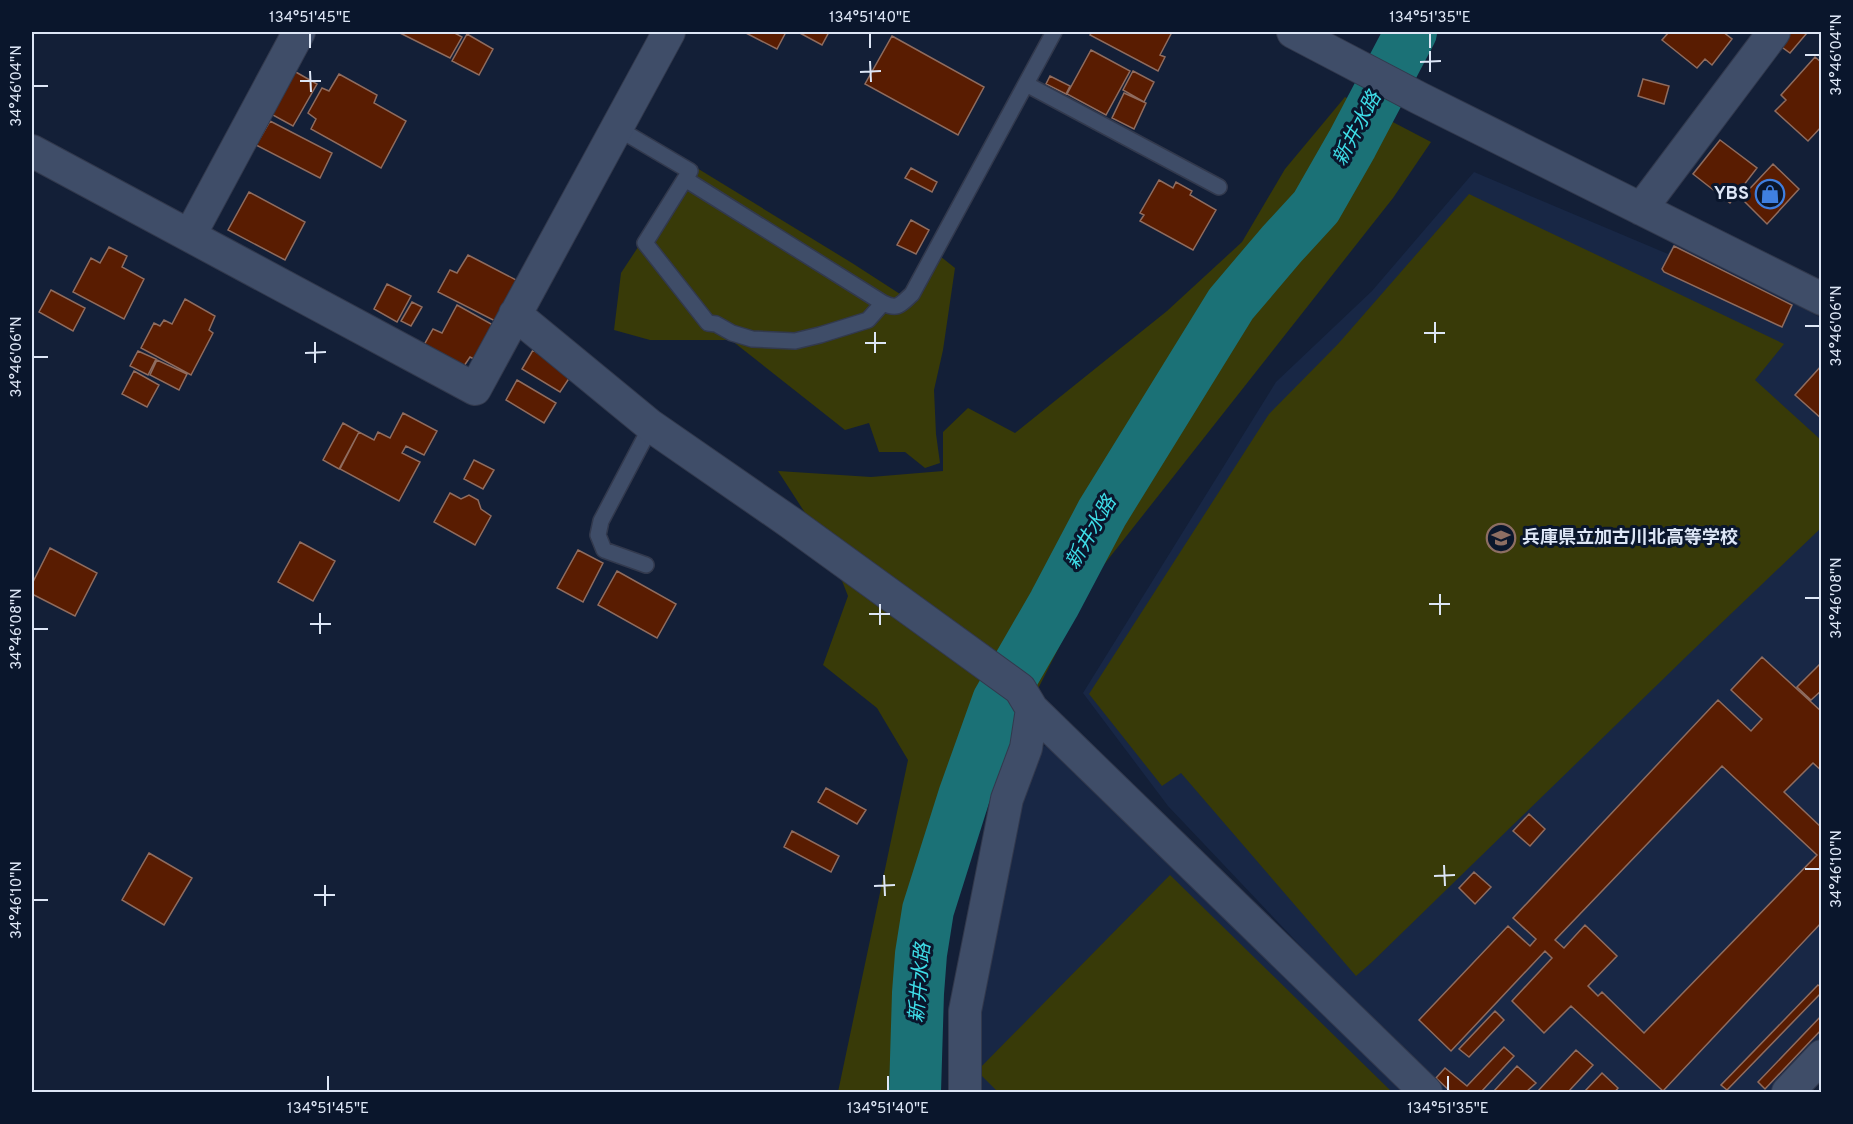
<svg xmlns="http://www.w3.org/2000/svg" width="1853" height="1124" viewBox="0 0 1853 1124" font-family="Overpass,'Noto Sans JP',sans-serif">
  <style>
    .built { fill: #182745 }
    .green { fill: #383a08 }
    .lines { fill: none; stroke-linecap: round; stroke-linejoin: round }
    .river { stroke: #1b7176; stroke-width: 52 }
    .building { fill: #591c01; stroke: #8f6c5f; stroke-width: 1.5; fill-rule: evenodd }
    .service-casing { stroke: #32394d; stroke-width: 18 }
    .minor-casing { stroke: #32394d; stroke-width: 34 }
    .service { stroke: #3f4d68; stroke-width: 15 }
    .minor { stroke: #3f4d68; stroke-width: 32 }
    .ticks { fill: none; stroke: #dde6f6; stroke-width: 2 }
    .labels { text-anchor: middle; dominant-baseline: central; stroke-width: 6; stroke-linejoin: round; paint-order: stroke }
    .poi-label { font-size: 18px; font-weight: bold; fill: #dde6f6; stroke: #0a162c; text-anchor: end }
    .water-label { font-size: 20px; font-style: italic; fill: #3edde7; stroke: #0a162c }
    .neatline { fill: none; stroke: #dde6f6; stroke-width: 2 }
    .ticks-label { font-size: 15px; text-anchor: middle; fill: #dde6f6 }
  </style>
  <rect width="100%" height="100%" fill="#131f37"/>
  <path class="built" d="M1474 172 1668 254 1676 239 1821 318V1039L1773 1092H1444L1347 995 1168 806 1083 693 1276 382 1372 291Z
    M1055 743 1413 1092H974V1009L1015 807 1042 747Z"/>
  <path class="green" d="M1345 97 1431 142 1393 198 1095 576 1003 758 952 913 919 1092H838L908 760 877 708 823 665 848 596 831 553 778 471 871 477 943 471V432L968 408 1015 433 1167 311 1242 242 1285 169Z
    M692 165 852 263 900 294 911 304 940 256 955 268 943 350 934 390 936 434 940 463 925 468 905 452H879L869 423 845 430 731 340H650L614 330 621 273Z
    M1469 194 1784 344 1755 380 1821 440V528L1692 651 1371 963 1356 976 1181 773 1162 786 1089 694 1269 414 1338 344Z
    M1170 875 1392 1092H998L977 1071Z"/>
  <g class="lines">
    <path class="river" d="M915 1092 918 993 921 954 928 910 964 796 998 701 1054 604 1102 513 1231 304 1282 244 1316 207 1352 144 1411 32"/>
  </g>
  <path class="building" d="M398 32H453L462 37 450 58Z
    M744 32H786L777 49Z
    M798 32H829L822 45Z
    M1092 32H1172L1160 55 1165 57 1158 71 1090 35Z
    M1669 32H1723L1732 39 1712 65 1705 59 1697 68 1662 40Z
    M1790 32 1807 33 1790 53 1779 45Z
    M467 34 493 49 479 75 452 61Z
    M892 36 984 87 958 135 865 84Z
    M1091 50 1130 71 1106 115 1067 94Z
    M1815 57 1822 63V126L1808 141 1775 111 1786 100 1781 95Z
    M294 71 317 84 293 126 271 114Z
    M1133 71 1154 82 1144 102 1123 90Z
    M339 74 377 95 374 103 406 121 381 168 311 129 316 119 308 113 322 88 329 91Z
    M1050 76 1070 86 1066 94 1046 84Z
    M1643 79 1669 86 1664 104 1638 96Z
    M1124 93 1146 103 1134 129 1112 118Z
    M270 121 332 153 320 178 256 145Z
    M1720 140 1757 168 1730 203 1693 174Z
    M1773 164 1799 189 1767 224 1741 198Z
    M911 168 937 182 932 192 905 178Z
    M1159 180 1173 188 1176 182 1192 191 1190 195 1216 210 1193 250 1140 221 1144 215 1140 213Z
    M249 192 305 222 285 260 228 230Z
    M911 220 929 230 916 254 897 245Z
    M1674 246 1792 305 1782 327 1664 272 1662 269Z
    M109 247 127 256 122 267 144 279 124 319 73 292 91 258 100 263Z
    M468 255 520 282 501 324 438 292 450 270 457 273Z
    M387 284 411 296 397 322 374 309Z
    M51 290 85 308 73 331 39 312Z
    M185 299 215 316 209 330 213 333 191 375 141 348 154 323 160 326 164 320 172 324Z
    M412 302 422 307 411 326 401 321Z
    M457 305 493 325 474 359 470 357 464 366 424 345 433 329 442 333Z
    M533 350 572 374 560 392 522 369Z
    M138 351 156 359 148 375 130 366Z
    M157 360 187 374 179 390 150 375Z
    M1822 365V419L1795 395Z
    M134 371 159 385 147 407 122 394Z
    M517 380 556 403 544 423 506 400Z
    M403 413 437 431 424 455 406 446 402 453 420 462 399 501 340 469 359 432 374 440 378 432 390 438Z
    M343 423 359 432 339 469 323 460Z
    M474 460 494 470 483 489 464 479Z
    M450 493 461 499 469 495 478 500 481 509 491 516 475 545 434 522Z
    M300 542 335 561 313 601 278 582Z
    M50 548 97 573 75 616 32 594V584Z
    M578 550 603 563 583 602 557 588Z
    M617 571 676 604 657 638 598 605Z
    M1762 657 1822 712V771L1813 763 1784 792 1822 828V922L1663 1091 1571 1006 1544 1033 1512 1001 1552 958 1545 951 1451 1051 1419 1020 1508 926 1530 946 1536 939 1513 918 1718 700 1751 731 1762 719 1731 690ZM1722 766 1817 855 1644 1033 1602 992 1598 996 1588 986 1617 956 1585 925 1564 948 1555 940Z
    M1822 662V690L1811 700 1797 687Z
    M826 788 866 810 857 824 818 802Z
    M1529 814 1545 829 1530 846 1513 831Z
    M792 831 839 856 831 872 784 847Z
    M149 853 192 878 164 925 122 900Z
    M1474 872 1491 887 1475 904 1459 888Z
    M1818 985 1822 988V992L1727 1090 1721 1085Z
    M1495 1011 1504 1020 1469 1057 1459 1049Z
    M1822 1015V1029L1765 1089 1758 1082Z
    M1504 1047 1514 1056 1481 1092H1451L1436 1078 1445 1068 1467 1086Z
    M1576 1050 1593 1065 1568 1092H1537Z
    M1517 1066 1536 1083 1526 1092H1493Z
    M1602 1073 1618 1088 1615 1092H1584Z"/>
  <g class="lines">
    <g class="service-casing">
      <path id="service" d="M1026 84 1219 187
        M617 128 690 171 645 243 708 323 716 324 732 333 752 339 795 341 820 335 868 320 883 303
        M685 179 883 303C898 310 900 305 912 294L1054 32
        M646 565 604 550 598 535 601 521 651 426"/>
    </g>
    <g class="minor-casing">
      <path id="minor" d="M1293 32 1419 98 1822 299
        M32 151 475 389 669 32
        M1641 209 1774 32
        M190 235 299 32
        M515 314 651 426 791 523 1020 689 1032 709 1426 1092
        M965 1092V1011L1007 799 1026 748 1032 709
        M1788 1092 1822 1056"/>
    </g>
    <use href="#service" class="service"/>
    <use href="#minor" class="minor"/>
  </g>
  <path class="ticks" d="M310 33V48M870 33V48M1430 33V48M1430 51V72M1805 55H1820M870 61 871 82M1420 62 1441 61M310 71 311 92M860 72 881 71M300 81H321M33 86H48M1435 322V343M1805 326H1820M875 332V353M1424 333H1445M315 342V363M865 343H886M305 353 326 352M33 357H48M1440 594V615M1805 598H1820M880 604V625M1429 604H1450M320 613V634M869 614H890M310 624H331M33 629H48M1444 865 1445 886M1805 869H1820M884 875 885 896M1434 876 1455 875M325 885V906M874 886 895 885M314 895H335M33 900H48M328 1076V1091M888 1076V1091M1448 1076V1091"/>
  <defs>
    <g id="shop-ring" transform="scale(1.5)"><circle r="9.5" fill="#0a162c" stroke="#3f7fe0" stroke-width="1.5"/><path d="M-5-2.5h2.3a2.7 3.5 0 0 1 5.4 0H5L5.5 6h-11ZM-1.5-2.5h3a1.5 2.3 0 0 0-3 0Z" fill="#3f7fe0"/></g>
    <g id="school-ring" transform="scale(1.5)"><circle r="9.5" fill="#0a162c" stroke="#8d6e63" stroke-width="1.5"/><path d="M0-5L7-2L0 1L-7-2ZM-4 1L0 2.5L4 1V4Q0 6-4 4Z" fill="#8d6e63"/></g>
  </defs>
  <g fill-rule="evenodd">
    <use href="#shop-ring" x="1770" y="194"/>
    <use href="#school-ring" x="1501" y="538"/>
  </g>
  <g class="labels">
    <g class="poi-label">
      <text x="1749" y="194">YBS</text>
      <text x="1522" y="538" text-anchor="start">兵庫県立加古川北高等学校</text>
    </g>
    <g class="water-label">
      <text transform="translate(1358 129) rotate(-62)">新井水路</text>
      <text transform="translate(1092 533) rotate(-60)">新井水路</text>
      <text transform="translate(921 983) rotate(-85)">新井水路</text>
    </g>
  </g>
  <rect width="1853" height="1124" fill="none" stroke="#0a162c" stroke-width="66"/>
  <rect x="33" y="33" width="1787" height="1058" class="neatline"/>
  <g class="ticks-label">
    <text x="310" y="22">134°51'45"E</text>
    <text x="870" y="22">134°51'40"E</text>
    <text x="1430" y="22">134°51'35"E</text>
    <text transform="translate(1836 55) rotate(-90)" y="5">34°46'04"N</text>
    <text transform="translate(16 86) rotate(-90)" y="5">34°46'04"N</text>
    <text transform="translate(1836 326) rotate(-90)" y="5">34°46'06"N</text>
    <text transform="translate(16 357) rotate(-90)" y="5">34°46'06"N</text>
    <text transform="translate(1836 598) rotate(-90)" y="5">34°46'08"N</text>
    <text transform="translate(16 629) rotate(-90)" y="5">34°46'08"N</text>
    <text transform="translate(1836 869) rotate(-90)" y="5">34°46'10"N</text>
    <text transform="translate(16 900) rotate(-90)" y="5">34°46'10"N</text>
    <text x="328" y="1113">134°51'45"E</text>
    <text x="888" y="1113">134°51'40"E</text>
    <text x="1448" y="1113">134°51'35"E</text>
  </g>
</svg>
